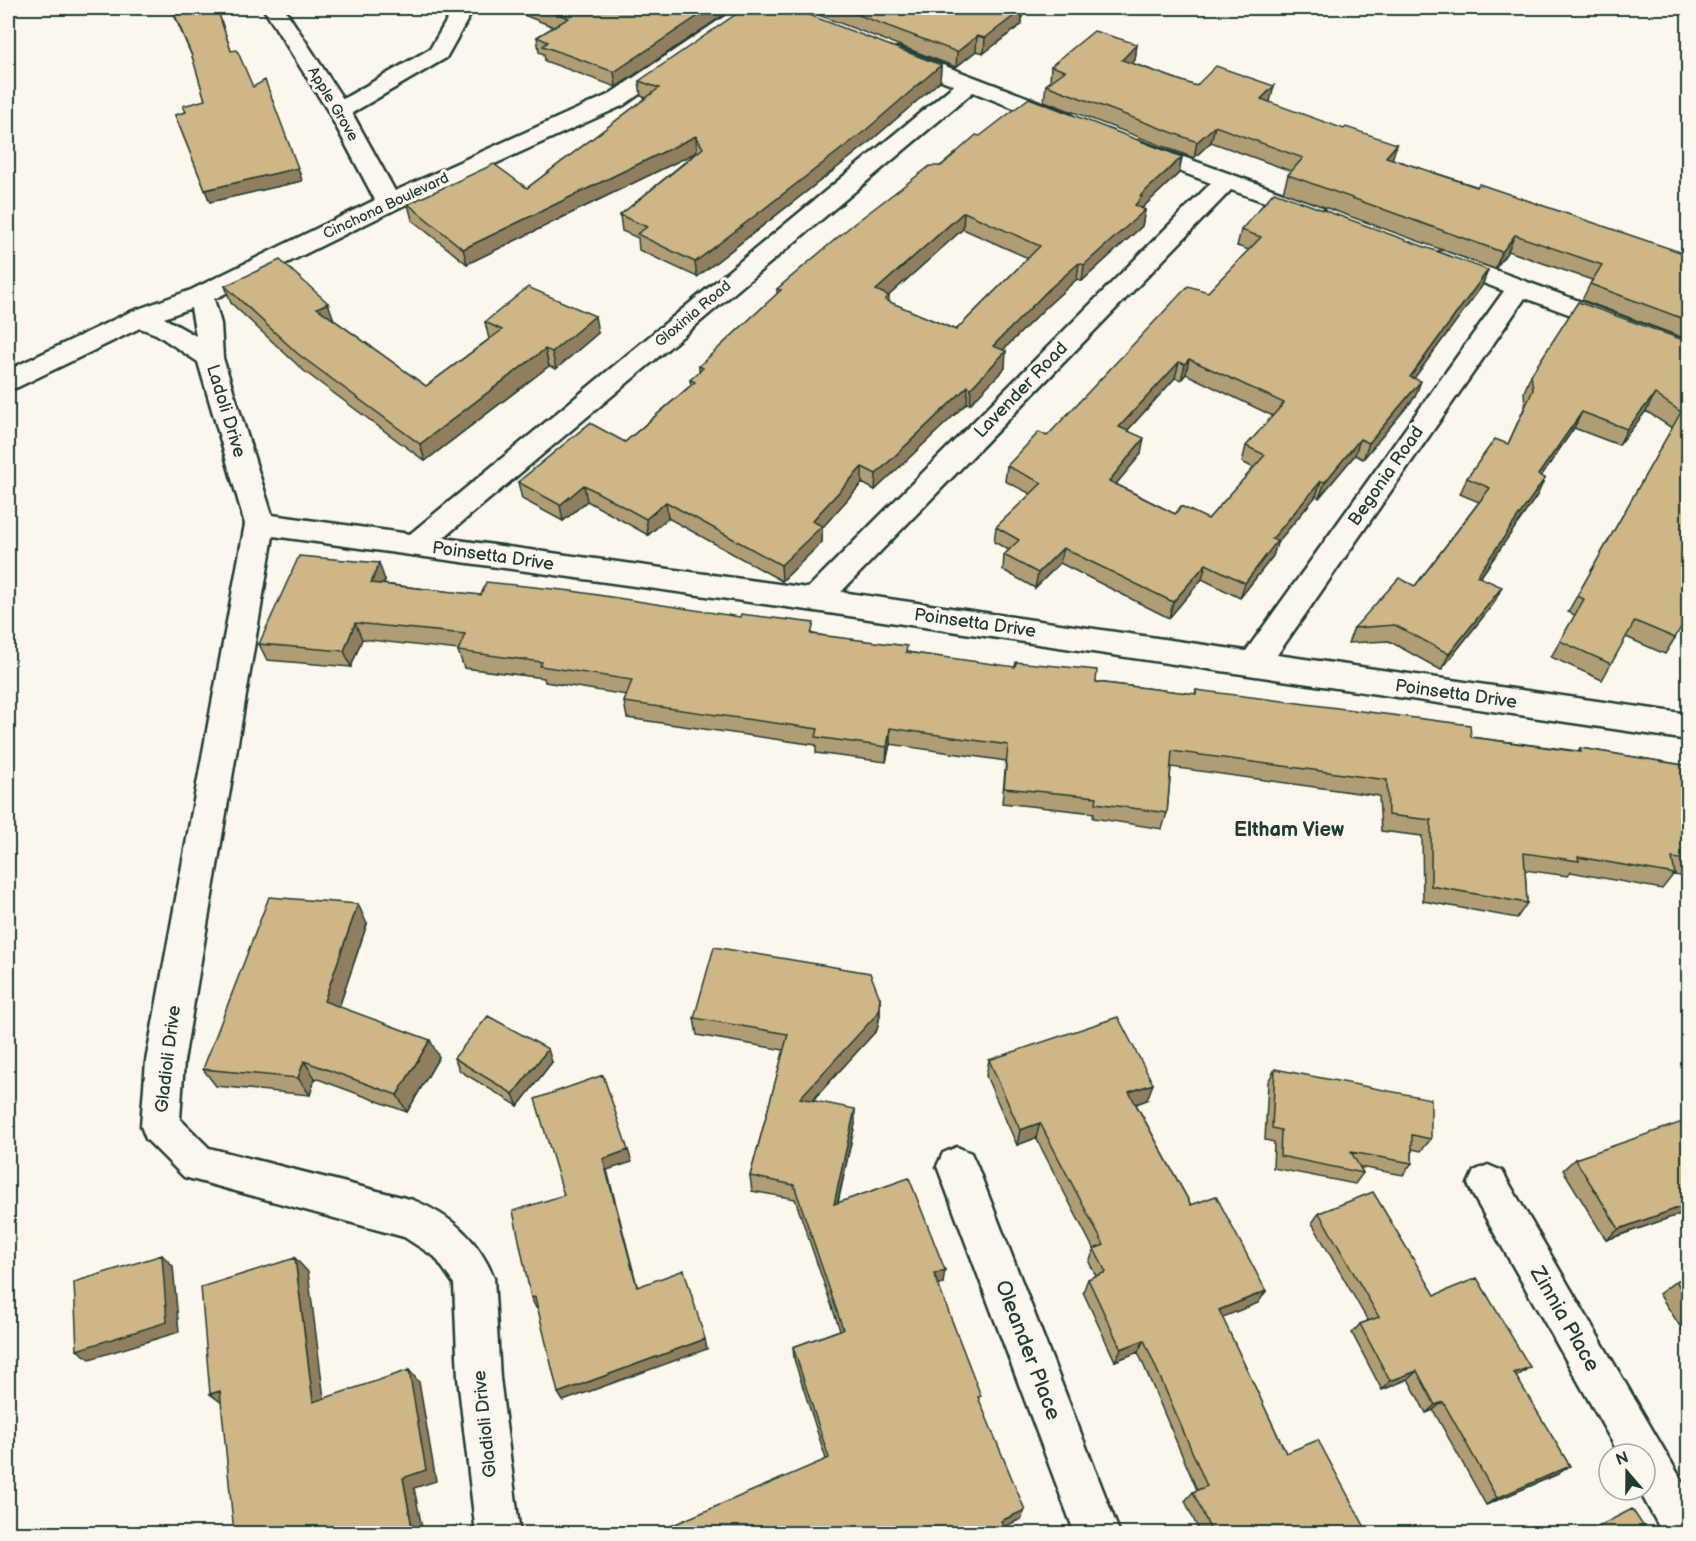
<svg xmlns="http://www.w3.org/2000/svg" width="1696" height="1541" viewBox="0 0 1696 1541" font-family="'Balsamiq Sans',sans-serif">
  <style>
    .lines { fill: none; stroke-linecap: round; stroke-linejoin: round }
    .minor-casing { stroke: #1f3d34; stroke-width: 5 }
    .minor { fill: #fbf7ec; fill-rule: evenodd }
    .wall { fill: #b19d73; stroke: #1f3d34; stroke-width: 1.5; fill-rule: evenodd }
    .shaded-wall { fill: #907f5e; stroke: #1f3d34; stroke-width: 1.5 }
    .building { fill: #ceb686; stroke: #1f3d34; stroke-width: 1.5; fill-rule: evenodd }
    .labels { text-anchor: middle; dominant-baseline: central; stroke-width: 6; stroke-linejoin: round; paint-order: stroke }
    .far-street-label { font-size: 15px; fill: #1f3d34; stroke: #fbf7ec }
    .street-label { font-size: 18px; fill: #1f3d34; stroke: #fbf7ec }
    .neighbourhood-label { font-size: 20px; font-weight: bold; fill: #1f3d34; stroke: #fbf7ec }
    .near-street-label { font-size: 21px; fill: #1f3d34; stroke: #fbf7ec }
  </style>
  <rect width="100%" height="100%" fill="#fbf7ec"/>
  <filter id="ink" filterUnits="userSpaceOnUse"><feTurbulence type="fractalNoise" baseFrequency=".0167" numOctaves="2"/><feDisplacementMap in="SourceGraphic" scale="12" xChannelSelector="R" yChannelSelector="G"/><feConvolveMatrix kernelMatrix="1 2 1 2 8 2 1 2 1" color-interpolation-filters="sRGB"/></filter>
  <g filter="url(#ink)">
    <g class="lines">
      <g class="minor-casing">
        <path id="minor" d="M263 8H284L343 99 430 49 454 8H474L446 58 352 113 395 191 608 95 737 8H761L757 12 624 105 398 208 214 299 221 324 223 358 272 515 410 534 954 85 890 60 887 55 890 50 898 48 1071 114 1074 119 1071 124 1063 126 1055 124 973 92 443 538 808 588 1211 183 1131 153 1127 148 1131 143 1139 141 1322 207 1325 212 1322 217 1313 219 1231 190 841 592 1246 651 1504 291 1434 264 1430 259 1434 254 1443 251 1688 341V358L1525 298 1277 655 1688 714V740L815 611 273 536 184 1061 180 1119 209 1148 413 1200C452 1216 478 1239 494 1278L500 1378 520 1534H476L458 1378 454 1284 435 1257 404 1237 184 1177 146 1139 141 1126 146 1061 245 524 198 362 156 334 140 328 18 387 8 390V370L130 312 191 290 375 200 328 111ZM191 308 196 336 164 318Z
          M957 1147 971 1153 977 1166 1120 1534H1075L937 1166 943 1153Z
          M1488 1165 1502 1171 1688 1491V1534H1663L1639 1490H1645V1454H1619L1474 1197 1468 1184 1474 1171Z"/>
      </g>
      <use href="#minor" class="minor"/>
    </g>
    <path class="wall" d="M171 8H217L231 51 298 168 302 181 210 202 175 115 186 112 205 100 194 61Z
      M356 8H373L366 12Z
      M515 8H734L616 87 545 61 544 54 539 52 537 37 554 27 516 12Z
      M800 8H1031V9L1022 16V24L984 53 976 51 956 67Z
      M1137 44 1135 60 1132 63 1196 86 1270 103 1392 159 1689 255V340L1582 300 1592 280 1508 251 1495 269 1283 192 1288 175 1291 171 1211 142 1194 158 1044 101 1046 85 1050 82 1051 66Z
      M941 65 940 81 866 145 697 277 639 250 638 238 622 231 620 215 697 152 467 264 412 220 408 204 527 188 646 98 641 96 639 81Z
      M980 136 1182 157 1179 173 1142 208 1145 210 1142 226 1082 281 1077 279 1046 307 1003 350 1005 368 970 404 967 403 875 490 862 483 822 528V542L782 581 668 518 648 535 587 501 563 521 522 499 518 482 625 442 691 385 690 380 699 372V366L777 294V289ZM963 229 1028 258 956 330 889 302V296H888Z
      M1241 230 1488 270 1482 286 1414 378 1415 397 1363 459 1355 455 1319 498 1316 496 1277 543 1273 556 1240 598 1202 579 1169 618 1060 563 1035 588 1003 570 1004 555 1009 550 994 542 996 527 1031 494 1005 481 1007 466 1047 436 1208 292 1249 250 1237 246ZM1186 374 1273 416 1246 446 1242 462 1254 468 1208 519 1175 514 1116 484 1141 454 1127 431 1175 378 1181 380Z
      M225 286 334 320 426 386 489 339 485 322 598 333 556 369 549 366 425 461 304 371 231 303Z
      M1689 342 1675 638 1665 654 1626 637 1602 680 1551 657 1575 615 1568 612 1672 428 1646 411 1619 445 1574 428 1541 476 1538 494 1480 578 1494 603 1441 670 1389 641 1348 643 1354 628 1415 586 1479 502 1460 494 1467 478 1508 444 1525 406 1524 392 1531 375Z
      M385 580 383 584 814 634 907 652 1096 682 1195 694 1196 690 1471 737 1578 751 1580 748 1689 766V877L1673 875 1662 889 1571 872 1568 876 1525 870 1527 903 1517 918 1423 901 1422 836 1381 831 1379 796 1171 767 1167 813 1162 829 1093 818 1094 813 1002 803 1006 761 890 744 886 762 816 753V745L627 718 624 702 627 695 545 682 544 678 464 668 458 651 459 650 362 639 351 667 267 660 259 644Z
      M367 924 339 1007 439 1057 407 1112 315 1078 310 1095 216 1086 203 1069Z
      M880 998V1015L877 1030 813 1100 855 1124 838 1203 943 1283 938 1285 1021 1519 1003 1527 826 1459 794 1359 793 1347 840 1330 795 1199 752 1191 750 1176 784 1050 697 1035 694 1018Z
      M454 1058 552 1062 518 1106 460 1071Z
      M989 1060 1147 1100 1136 1104 1191 1205 1266 1291 1258 1303 1222 1317 1286 1453 1368 1533H1200L1185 1501 1193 1492 1197 1490 1138 1352 1115 1361 1083 1292 1088 1279 1096 1276 1089 1262 1094 1250 1036 1138 1017 1145 986 1076Z
      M1275 1069 1431 1139 1421 1151 1412 1149V1163L1403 1175 1360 1167 1363 1173 1355 1184 1273 1168 1274 1142 1265 1140 1268 1082Z
      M1689 1125V1211L1606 1240 1563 1170 1575 1159Z
      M1319 1213 1435 1295 1530 1367 1516 1376 1558 1474 1486 1505 1433 1410 1426 1413 1408 1379 1382 1390 1352 1333 1360 1324 1368 1321 1312 1223Z
      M1689 1276V1340L1659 1294 1676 1281Z"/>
    <path class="shaded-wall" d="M365 8H373L366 12Z
      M710 8H734L616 87 614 72Z
      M1016 8H1031V9L1022 16V24L984 53 985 38Z
      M977 36 976 51 956 67 957 52Z
      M1137 44 1135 60 1120 76 1122 60Z
      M941 65 940 81 866 145 697 277 695 262Z
      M1274 86 1270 102 1257 116 1261 99Z
      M1215 126 1211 142 1194 158 1197 142Z
      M696 136 697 152 467 264 463 249Z
      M1397 144 1392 160 1386 157Z
      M1182 157 1179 173 1140 210H1145L1142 226 1082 281 1084 265 1135 205 1140 196Z
      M298 168 302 181 210 202 205 190Z
      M964 212 963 229 876 307V290Z
      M1515 235 1508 251 1495 269 1502 252Z
      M1079 263 1077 279 1046 307 991 362 993 346 1048 290Z
      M1488 270 1482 286 1404 392 1410 377Z
      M328 303 334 320 317 308Z
      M595 316 598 333 556 369 552 352Z
      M545 349 549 366 425 461 420 444Z
      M1006 351 1005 368 970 404 971 388Z
      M1189 359 1186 374 1181 380 1185 364Z
      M1179 362 1175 378 1116 443 1119 427Z
      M1421 381 1415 397 1363 459 1369 443Z
      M968 386 967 403 875 490 876 474Z
      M1655 394 1646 411 1619 445 1627 429Z
      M1582 412 1574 428 1531 491 1538 475Z
      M1144 438 1141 454 1106 496 1109 481Z
      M1360 439 1355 455 1319 498 1325 482Z
      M862 467V483L822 528V542L782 581 781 565 812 521Z
      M1545 478 1538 494 1470 592 1477 576Z
      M1321 481 1316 496 1277 543 1273 556 1240 598 1245 583 1272 539Z
      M584 485 587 501 563 521 560 505Z
      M666 502 668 518 648 535 646 519Z
      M1063 548 1060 563 1035 588 1038 573Z
      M379 563 385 580 377 600 371 583Z
      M1206 564 1202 579 1169 618 1173 602Z
      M1502 587 1494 603 1441 670 1449 654Z
      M355 623 362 639 351 667 344 651Z
      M890 728V744L886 762 887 747Z
      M358 904 367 924 335 1019 324 1001Z
      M880 998V1015L877 1030 801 1113 800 1098Z
      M430 1040 439 1057 407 1112 397 1095Z
      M548 1049 552 1062 518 1106 513 1094Z
      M304 1061 315 1078 310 1095 298 1078Z
      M1153 1084 1147 1100 1124 1108 1129 1092Z
      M855 1109V1124L834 1218V1204Z
      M1040 1123 1036 1138 1017 1145 1020 1130Z
      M628 1150 632 1162 607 1170 640 1297 637 1287 603 1159Z
      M1689 1204V1211L1606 1240 1619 1229Z
      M162 1255 173 1266 179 1332 90 1359 77 1350Z
      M295 1258 308 1272 326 1414 313 1402Z
      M945 1270 943 1283 932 1287 934 1274Z
      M1266 1291 1258 1303 1211 1322 1219 1310Z
      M535 1297 540 1307 536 1308 531 1298Z
      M705 1339 707 1349 563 1401 558 1393Z
      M1144 1340 1138 1352 1115 1361 1121 1349Z
      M1530 1367 1519 1375 1503 1382 1514 1373Z
      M409 1370 419 1382 436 1481 414 1488 423 1533H413L403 1478Z
      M1417 1371 1408 1379 1382 1390 1390 1381Z
      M220 1391 226 1406 210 1394Z
      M1443 1402 1433 1410 1426 1413 1435 1405Z
      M1570 1466 1558 1474 1486 1505 1497 1498Z
      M1025 1510 1021 1519 997 1530 1001 1521Z"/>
    <path class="building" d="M172 8H217L231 51 237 50 253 87 265 80 298 168 205 190 175 115 186 112 183 106 205 100 192 56Z
      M542 8H710L614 72 543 46 548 42 537 37 569 18Z
      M745 8H791L941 65 866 130 695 262 637 234 647 227 620 215 703 148 696 136 463 249 408 204 494 164 527 188 659 88 639 81Z
      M840 8H1019L1023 9 985 38 977 36 957 52Z
      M1094 31 1137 44 1122 60 1196 86 1216 66 1274 86 1261 99 1344 129 1346 127 1397 144 1386 157 1477 187 1479 184 1689 255V321L1590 284 1602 265 1515 235 1502 252 1288 175 1303 158 1215 126 1197 142 1046 85 1065 71 1051 66Z
      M1029 98 1182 157 1140 196 1142 197 1135 205 1145 210 1084 265 1079 263 1048 290 993 346 1006 351 971 388 968 386 876 474 862 467 812 521 822 526 781 565 666 502 646 519 584 485 560 505 518 482 590 423 625 442 695 382 690 380 703 368 699 366 781 290 777 289 851 226 930 166H941L976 135 980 136ZM964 212 1040 246 956 330 885 300 889 296 876 290Z
      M1274 192 1488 270 1410 377 1421 381 1369 443 1360 439 1325 482 1321 481 1272 539 1277 541 1245 583 1206 564 1173 602 1063 548 1038 573 1004 555 1019 540 996 527 1042 483 1007 466 1039 432 1047 436 1188 286 1208 292 1261 237 1241 230ZM1189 359 1284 403 1246 446 1265 455 1208 519 1181 506 1175 514 1109 481 1144 438 1119 427 1179 362 1185 364Z
      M280 260 328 303 317 308 426 386 502 330 485 322 528 287 595 316 552 352 545 349 420 444 298 354 225 286Z
      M1578 302 1689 342V612L1675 638 1635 621 1611 664 1560 641 1584 599 1577 596 1681 412 1655 394 1627 429 1582 412 1538 475 1545 478 1477 576 1502 587 1449 654 1395 625 1354 628 1399 578 1415 586 1490 488 1467 478 1495 439 1508 444 1533 390 1531 375Z
      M299 556 379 563 371 583 481 595 486 582 572 591 740 617 741 614 814 623 811 634 907 646 906 652 1015 667 1016 662 1097 670 1096 682 1196 694V690L1470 725 1471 737 1581 752 1580 748 1689 766V860L1672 858 1675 874 1578 857 1579 861 1524 853 1527 903 1431 886V820L1388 815 1387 780 1172 751 1167 813 1096 803 1097 797 1004 788 1008 745 890 728 887 747 816 737 818 729 624 702 632 680 540 666 542 662 458 651 465 634 355 623 344 651 259 644Z
      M269 897 358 904 324 1001 430 1040 397 1095 304 1061 298 1078 203 1069Z
      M714 947 870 973 880 998 878 1013 800 1098 855 1109 834 1204 909 1178 945 1270 934 1274 981 1396 978 1397 1025 1510 1001 1521 1005 1533H668L666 1528 829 1458 793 1347 843 1329 794 1185 750 1176 788 1034 694 1018Z
      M488 1016 548 1049 513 1094 454 1058Z
      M1118 1017 1153 1084 1129 1092 1191 1205 1216 1196 1266 1291 1219 1310 1286 1453 1318 1440 1368 1533H1212L1193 1492 1207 1486 1144 1340 1121 1349 1088 1279 1106 1272 1094 1249 1104 1245 1040 1123 1020 1130 989 1060Z
      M1275 1069 1431 1099V1139L1412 1135V1163L1351 1152 1363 1173 1280 1156 1281 1130 1272 1128Z
      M603 1075 628 1150 603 1159 637 1287 684 1270 705 1339 558 1393 535 1297 531 1298 513 1211 564 1195 535 1099Z
      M1685 1121 1689 1125V1204L1619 1229 1575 1159Z
      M1373 1192 1435 1295 1477 1278 1530 1367 1514 1373 1570 1466 1497 1498 1443 1402 1435 1405 1417 1371 1390 1381 1360 1324 1379 1317 1319 1213Z
      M162 1255 167 1322 77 1350 74 1282Z
      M295 1258 313 1402 409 1370 426 1470 403 1478 413 1533H234L220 1391 210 1394 201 1287Z
      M1689 1276V1301L1676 1281Z
      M1632 1509 1648 1533H1586Z"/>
  </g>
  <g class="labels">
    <g class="far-street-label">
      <text transform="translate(333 104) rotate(59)">Apple Grove</text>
      <text transform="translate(386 206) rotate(-25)">Cinchona Boulevard</text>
      <text transform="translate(693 314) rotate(-40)">Gloxinia Road</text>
    </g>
    <g class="street-label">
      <text transform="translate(1021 390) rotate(-46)">Lavender Road</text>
      <text transform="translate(226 411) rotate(73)">Ladoli Drive</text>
      <text transform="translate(1386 476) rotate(-55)">Begonia Road</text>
      <text transform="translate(493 556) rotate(8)">Poinsetta Drive</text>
      <text transform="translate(975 623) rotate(8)">Poinsetta Drive</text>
      <text transform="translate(1456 694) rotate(8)">Poinsetta Drive</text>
      <text transform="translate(168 1059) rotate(-83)">Gladioli Drive</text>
      <text transform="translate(485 1424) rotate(-96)">Gladioli Drive</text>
    </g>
    <g class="neighbourhood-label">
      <text x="1289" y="830">Eltham View</text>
    </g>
    <g class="near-street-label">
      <text transform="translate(1565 1319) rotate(60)">Zinnia Place</text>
      <text transform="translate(1028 1350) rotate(69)">Oleander Place</text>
    </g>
  </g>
  <rect width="1696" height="1541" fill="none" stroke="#fbf7ec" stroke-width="30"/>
  <rect x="15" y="15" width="1666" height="1511" fill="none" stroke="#1f3d34" stroke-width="2" filter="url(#ink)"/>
  <g transform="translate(1627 1472) rotate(340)"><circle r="28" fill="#fbf7ec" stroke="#a3ada2" stroke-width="1.5"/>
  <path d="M0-4.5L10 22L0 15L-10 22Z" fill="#1f3d34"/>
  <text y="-9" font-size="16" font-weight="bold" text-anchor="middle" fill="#1f3d34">N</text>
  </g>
</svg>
